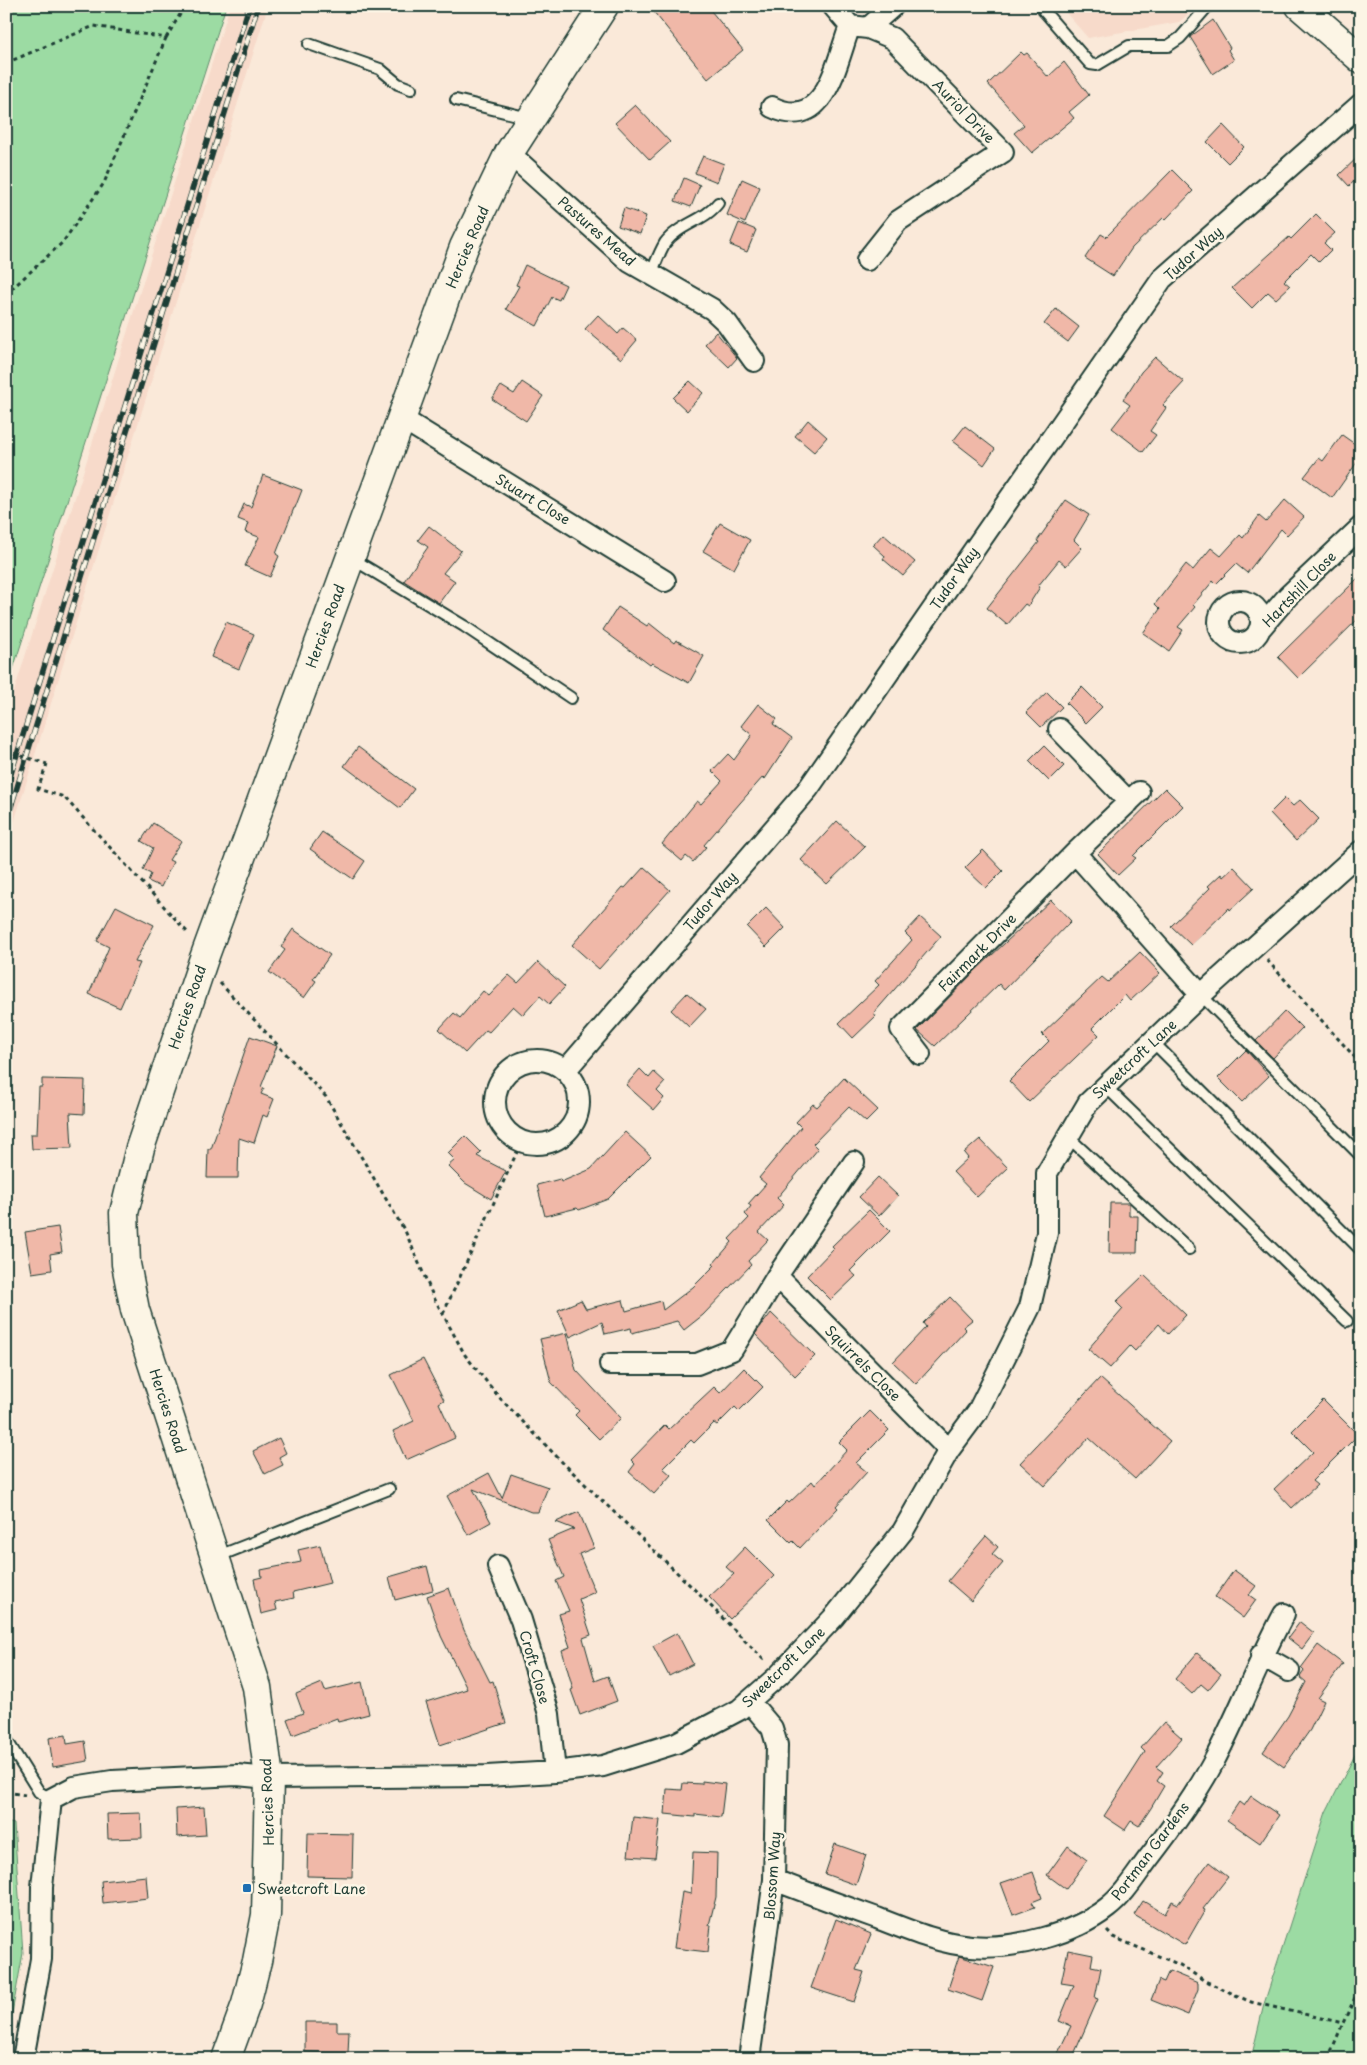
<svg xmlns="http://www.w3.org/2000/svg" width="1367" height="2065" viewBox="0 0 1367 2065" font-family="'Playpen Sans',sans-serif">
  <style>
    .built { fill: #f7daca }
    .green { fill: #9cdba3; stroke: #5e8c6c }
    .building { fill: #f0b8a8; stroke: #1f3d34 }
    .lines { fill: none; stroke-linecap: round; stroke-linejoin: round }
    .lane-casing { stroke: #1f3d34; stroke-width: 14 }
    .street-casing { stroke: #1f3d34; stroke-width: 24 }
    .secondary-casing { stroke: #1f3d34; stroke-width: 31 }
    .primary-casing { stroke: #1f3d34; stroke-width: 31 }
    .path { stroke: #1f3d34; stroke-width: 3; stroke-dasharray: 4 4; stroke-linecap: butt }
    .lane { stroke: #fcf5e5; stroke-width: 10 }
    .street { stroke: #fcf5e5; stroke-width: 20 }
    .secondary { stroke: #fcf5e5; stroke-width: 28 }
    .primary { stroke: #fcf5e5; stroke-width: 28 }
    .rail-casing { stroke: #1f3d34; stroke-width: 5.5 }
    .rail { stroke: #fcf5e5; stroke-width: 4; stroke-dasharray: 11; stroke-linecap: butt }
    .path-bridge { stroke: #1f3d34; stroke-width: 3; stroke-dasharray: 4 4; stroke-linecap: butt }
    .poi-dot { fill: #1f6fb2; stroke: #fcf5e5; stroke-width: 2 }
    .labels { text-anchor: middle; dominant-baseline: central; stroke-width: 5; stroke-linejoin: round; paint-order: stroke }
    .street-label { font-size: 14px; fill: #1f3d34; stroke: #fcf5e5 }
    .poi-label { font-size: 14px; fill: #1f3d34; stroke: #fcf5e5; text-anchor: start }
  </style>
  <rect width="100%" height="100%" fill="#fae9d9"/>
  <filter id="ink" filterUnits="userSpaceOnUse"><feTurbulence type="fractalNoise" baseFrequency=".02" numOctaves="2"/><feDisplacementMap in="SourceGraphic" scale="10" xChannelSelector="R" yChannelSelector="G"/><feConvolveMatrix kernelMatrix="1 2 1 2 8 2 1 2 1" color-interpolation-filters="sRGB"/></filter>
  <g filter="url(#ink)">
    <path class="built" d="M230 6H268L6 848V717Z
      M1060 6H1198L1179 22 1088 38Z"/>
    <path class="green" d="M6 6H226L6 691Z
      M1361 1743V2059H1251L1264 2004 1326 1812Z
      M6 1822 14 1824 23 1953 6 2046Z"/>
    <path class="building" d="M649 6H707L743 50 708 79Z
      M1213 20 1230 48 1228 50 1234 60 1213 74 1190 37Z
      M1021 52 1024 55 1027 53 1048 77 1064 62 1089 95 1069 112 1074 118 1032 153 1014 133 1024 125 988 84Z
      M635 105 670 142 650 160 615 123Z
      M1223 125 1244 147 1228 163 1207 142Z
      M1361 154V175L1349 186 1339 175Z
      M703 156 724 164 717 182 695 173Z
      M1172 170 1193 191 1166 219 1164 217 1132 248 1113 276 1085 258 1101 234 1106 237Z
      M684 178 700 185 691 207 675 201Z
      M742 179 760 187 745 223 727 215Z
      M624 208 646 216 640 234 618 226Z
      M1316 214 1335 233 1324 243 1331 250 1319 262 1311 254 1284 281 1290 286 1276 299 1268 292 1252 308 1232 288 1289 237 1291 239Z
      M739 223 756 230 747 252 730 245Z
      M525 265 566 285 559 300 552 297 537 326 506 309 519 286 516 285Z
      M1056 309 1079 327 1068 342 1044 324Z
      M598 315 618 334 623 328 637 340 621 359 585 329Z
      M716 332 737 358 729 367 705 344Z
      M1155 357 1184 382 1163 405 1166 408 1150 431 1156 435 1143 452 1112 428 1130 405 1123 400 1141 372Z
      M690 381 703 393 687 411 673 398Z
      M522 382 543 396 526 421 492 399 501 386 514 394Z
      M808 420 827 437 814 452 795 436Z
      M965 426 995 449 984 465 953 441Z
      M1342 435 1359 447 1354 455 1360 458 1332 498 1304 477 1319 458 1323 461Z
      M263 475 302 490 295 508H294L276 554 279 556 270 577 245 566 259 537 245 532 248 523 238 519 244 504 251 507Z
      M1066 500 1089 515 1074 540 1082 548 1066 566 1059 560 1038 586 1040 587 1028 606 1025 604 1007 625 987 608 1039 542 1037 541Z
      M1285 500 1304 517 1287 535 1281 529 1247 573 1236 564 1216 584 1213 581 1193 605 1195 607 1178 627 1183 630 1169 651 1143 633 1160 609 1155 604 1186 564 1193 570 1211 548 1221 556 1240 535 1243 538 1259 516 1266 522Z
      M720 523 750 540 734 569 703 551Z
      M429 526 461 551 443 573 455 581 439 603 404 581 428 547 418 540Z
      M883 534 915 562 903 576 883 559 885 556 873 545Z
      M1361 575V616L1298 678 1278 657Z
      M618 607 647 626 649 623 674 643 676 640 704 656 689 683 652 663 650 665 603 630Z
      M226 622 254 634 239 669 211 657Z
      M1082 687 1102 707 1086 723 1066 703Z
      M1047 692 1062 707 1041 727 1026 712Z
      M758 704 777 719 773 724 792 738 765 779 763 777 740 803 704 845 706 847 693 862 686 856 682 861 662 844 697 801 701 804 722 781 712 771 728 754 734 760 752 735 741 726Z
      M1044 746 1064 766 1049 781 1029 761Z
      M358 747 414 789 400 808 344 766Z
      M1165 788 1183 806 1133 856 1136 858 1118 875 1098 854Z
      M1285 798 1293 806 1300 800 1319 819 1296 841 1270 813Z
      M837 821 865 847 827 884 801 860Z
      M153 823 181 841 169 860 173 862 161 887 148 881 151 874 143 870 153 848 141 841Z
      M322 832 365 861 353 879 310 849Z
      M983 850 1003 871 986 888 965 868Z
      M644 867 670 890 599 969 572 945 623 887 625 888Z
      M1234 867 1254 888 1230 910 1229 908 1191 945 1171 926 1210 888 1208 886 1221 874 1223 877Z
      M1051 900 1071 921 1004 990 999 984 935 1046 917 1030 976 970Z
      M116 906 154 925 135 962 140 963 120 1008 89 994 109 947 97 941Z
      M766 908 785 928 766 947 747 927Z
      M920 917 941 936 874 1013 876 1016 853 1038 839 1023 879 985 875 981 912 940 905 933Z
      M293 929 330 955 313 979 316 981 304 998 269 972 285 950 281 947Z
      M1140 952 1160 973 1130 1001 1125 995 1092 1028 1099 1035 1029 1102 1009 1081 1049 1041 1042 1034 1102 977 1108 982Z
      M538 962 565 987 549 1004 540 996 523 1015 513 1006 489 1032 486 1030 465 1053 439 1029 454 1013 460 1018 483 991 489 996 509 975 518 983Z
      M687 993 706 1009 689 1027 671 1010Z
      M1285 1011 1302 1028 1273 1058 1256 1041Z
      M250 1036 277 1046 261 1087 264 1088 261 1094 274 1099 267 1117 263 1115 254 1143 239 1138 238 1178H207L208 1149H211Z
      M1246 1050 1269 1076 1242 1102 1218 1078Z
      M640 1069 649 1078 654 1072 665 1082 657 1091 664 1098 654 1110 626 1085Z
      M844 1078 878 1110 866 1122 849 1107 813 1144 818 1149 777 1198 784 1205 759 1232 768 1240 748 1261 751 1265 703 1315 684 1330 677 1321 632 1333 631 1328 605 1334 602 1322 570 1337 558 1310 581 1300 586 1309 623 1300 626 1311 661 1301 663 1310 693 1287 715 1265 713 1264 732 1242 729 1239 749 1218 745 1214 751 1206 748 1204 766 1184 759 1178 801 1127 796 1122 813 1104 817 1107Z
      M42 1079 85 1080 84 1114 70 1113 72 1148 32 1149 31 1134H37L39 1087H42Z
      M625 1132 651 1156 608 1199 579 1210 577 1208 545 1216 537 1185 560 1179 561 1182 591 1169Z
      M465 1136 481 1152 477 1156 506 1171 491 1199 465 1183 448 1166 455 1160 448 1153Z
      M980 1139 1008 1168 977 1197 953 1172 968 1158 964 1153Z
      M878 1177 898 1196 879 1216 859 1197Z
      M1110 1203H1129V1216H1138L1137 1253H1109Z
      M869 1210 890 1231 850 1271 856 1276 831 1300 807 1276 834 1248 832 1246Z
      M58 1227 62 1252 50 1254 52 1270 32 1273 25 1232Z
      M1144 1275 1186 1315 1168 1334 1159 1324 1135 1351 1130 1346 1110 1368 1088 1349 1123 1309 1116 1302Z
      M950 1297 972 1320 963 1327 966 1330 916 1384 893 1362 926 1327 923 1323Z
      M771 1313 815 1356 795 1376 755 1334Z
      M567 1333 576 1370 621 1418 599 1439 575 1415 579 1411 551 1382 540 1339Z
      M423 1359 444 1400 439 1403 455 1438 406 1460 393 1431 414 1421 391 1375Z
      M744 1368 763 1387 739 1411 735 1407 717 1425 714 1423 694 1443 691 1440 663 1468 671 1475 654 1494 629 1472 635 1464 631 1460 665 1425 669 1429 714 1387 720 1393Z
      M1100 1378 1170 1441 1135 1479 1089 1438 1045 1486 1020 1463Z
      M1323 1400 1358 1435 1312 1481 1317 1485 1292 1508 1274 1489 1313 1452 1292 1431Z
      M870 1411 889 1430 856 1463 867 1472 836 1506 838 1508 800 1548 793 1541 791 1543 768 1520 787 1501 789 1503 812 1481 815 1485 847 1450 839 1442Z
      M279 1438 286 1453 279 1457 283 1465 265 1474 253 1451Z
      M489 1473 502 1498 511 1474 548 1487 538 1512H531L473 1489 491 1522 468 1535 447 1496Z
      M579 1512 594 1548 579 1554 595 1592 579 1599 591 1635 583 1638 595 1681 608 1676 617 1701 580 1715 571 1690 573 1689 562 1650 570 1647 559 1614 569 1611 556 1581 564 1577 548 1540 574 1529 556 1522Z
      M986 1536 998 1547 992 1554 1003 1563 971 1601 948 1581Z
      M320 1545 330 1583 293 1592 294 1598 275 1602 277 1610 261 1614 254 1579 262 1577 261 1570 301 1562 298 1550Z
      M745 1547 774 1576 730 1619 709 1597 734 1574 726 1567Z
      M427 1566 433 1590 395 1600 389 1577Z
      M1234 1570 1256 1586 1249 1595 1256 1600 1243 1618 1215 1597Z
      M449 1588 464 1630 490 1682 493 1681 506 1723 440 1745 426 1702 467 1689 441 1636 427 1596Z
      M1300 1622 1314 1633 1302 1649 1288 1638Z
      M677 1633 693 1664 669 1676 653 1646Z
      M1318 1645 1343 1664 1318 1698 1324 1701 1310 1730 1284 1767 1263 1752 1288 1716 1306 1682 1300 1677 1304 1671 1301 1668Z
      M1197 1653 1221 1674 1208 1690 1201 1684 1192 1694 1175 1679Z
      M362 1682 369 1714 338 1722 337 1718 293 1735 287 1719 303 1713 296 1694 322 1683 325 1691Z
      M1164 1722 1182 1738 1156 1767 1163 1772 1157 1781 1164 1786 1151 1808 1139 1826 1131 1821 1125 1830 1104 1816 1145 1752 1141 1748Z
      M66 1735 67 1744 85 1741 88 1761 53 1767 49 1738Z
      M702 1781 725 1784 721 1817 695 1814V1817L665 1814 667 1789 682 1790 683 1783 702 1784Z
      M1251 1796 1279 1815 1260 1843 1227 1820 1239 1802 1244 1806Z
      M204 1807 206 1835 177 1837 176 1809Z
      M141 1813 142 1838 108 1839 107 1814Z
      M633 1817 660 1820 655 1858 628 1856Z
      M308 1833 353 1834 352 1877 307 1876Z
      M835 1844 866 1855 856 1885 825 1874Z
      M1068 1846 1087 1860 1066 1889 1047 1875Z
      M693 1852 717 1853 716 1897 709 1925H711L708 1952 674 1948 682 1892 691 1894Z
      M1209 1862 1228 1877 1203 1909 1205 1910 1185 1945 1134 1915 1143 1901 1165 1914 1172 1901 1178 1904Z
      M1033 1872 1042 1898 1032 1902 1035 1907 1013 1915 1001 1883Z
      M146 1876 148 1898 103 1903 101 1881Z
      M836 1919 871 1934 856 1970 864 1972 854 2002 811 1988Z
      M1068 1950 1093 1955 1091 1966 1101 1968 1095 1998 1098 1999 1072 2059H1055L1071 2026 1059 2021 1074 1985 1061 1983Z
      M959 1956 994 1967 982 2001 948 1989Z
      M1169 1971 1198 1983V1989L1188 2015 1151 2000 1159 1980 1164 1982Z
      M305 2022H337V2031H349L348 2053 305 2052Z"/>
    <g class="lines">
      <g class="lane-casing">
        <path id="lane" d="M1043 10 1090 64 1097 65 1129 46H1168L1180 38 1208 6
          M309 44 380 69 398 84 411 89
          M456 100 529 118
          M651 275C655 264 659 253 665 243 679 224 705 221 718 203
          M351 558 464 626 571 698
          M1201 995 1361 1156
          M1153 1042 1361 1250
          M1105 1086 1347 1321
          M1068 1137 1189 1249
          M216 1557 389 1489
          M6 1739 39 1792 51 1799"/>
      </g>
      <g class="street-casing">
        <path id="street" d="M833 6 850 26 868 28 892 38 1003 152 898 221 867 260
          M868 28 893 6
          M772 107C826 133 836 62 850 26
          M509 153 630 262 712 309 727 323 754 361
          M401 418 665 581
          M1219 622a21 21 0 1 1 42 0a21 21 0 1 1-42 0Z
          M1259 630 1288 596 1361 527
          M1059 729 1129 802
          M1075 853 1201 995
          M920 1054 901 1029 1075 853 1139 792
          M495 1102a42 42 0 1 1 84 0a42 42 0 1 1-84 0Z
          M565 1071 808 789 1162 279 1361 104
          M777 1276 949 1450
          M610 1364H697L732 1350 777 1276 854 1162
          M498 1566 521 1620 549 1714 555 1772
          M1261 1655 1289 1671
          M749 1701 772 1728 777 1745 774 1880 749 2059
          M774 1880C808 1893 843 1906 877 1918 908 1930 938 1943 971 1946 1013 1950 1074 1934 1107 1908 1124 1895 1136 1875 1148 1859 1172 1828 1196 1795 1214 1761 1239 1713 1258 1662 1284 1614
          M23 2059 41 1959 42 1887 51 1799 74 1787 112 1781 237 1775 269 1778 487 1776 555 1772 603 1766 676 1743 739 1710 779 1675 834 1617 903 1531 949 1450 978 1411 1030 1307 1047 1233V1173L1088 1103 1201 995 1361 851"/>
      </g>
      <g class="secondary-casing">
        <path id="secondary" d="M226 2059 246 2004 257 1961 266 1915 269 1778 257 1687 135 1310 126 1264 124 1213 140 1148 203 961 464 247 509 153 604 6"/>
      </g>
      <g class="primary-casing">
        <path id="primary" d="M1300 6 1361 59"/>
      </g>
      <path class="path" d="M166 38 185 6
        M6 63 94 26 166 38 104 183 63 242 6 294
        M47 764 38 789 64 797 189 934
        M1267 960 1361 1064
        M220 983 326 1097 406 1233 433 1296 465 1355 498 1396 562 1462 694 1589 766 1662
        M443 1314 522 1141
        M6 1792 25 1795
        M1107 1931 1113 1937 1180 1965 1205 1981 1251 2002 1343 2023 1361 1985
        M1328 2059 1343 2023"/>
      <use href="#lane" class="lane"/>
      <use href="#street" class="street"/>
      <use href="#secondary" class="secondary"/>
      <use href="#primary" class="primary"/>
      <g class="rail-casing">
        <path id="rail" d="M6 790 249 6
          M6 823 258 6"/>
      </g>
      <use href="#rail" class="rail"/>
      <path class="path-bridge" d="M6 751 47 764"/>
    </g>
  </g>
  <rect class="poi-dot" x="242" y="1883" width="10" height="10" rx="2.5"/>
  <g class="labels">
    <g class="street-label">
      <text transform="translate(964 111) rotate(46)">Auriol Drive</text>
      <text transform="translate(597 231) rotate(41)">Pastures Mead</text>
      <text transform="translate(467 247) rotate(-67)">Hercies Road</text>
      <text transform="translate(1193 253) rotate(-42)">Tudor Way</text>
      <text transform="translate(533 499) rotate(31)">Stuart Close</text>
      <text transform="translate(954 578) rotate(-55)">Tudor Way</text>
      <text transform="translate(1299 589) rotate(-46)">Hartshill Close</text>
      <text transform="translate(325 626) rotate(-70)">Hercies Road</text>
      <text transform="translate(710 901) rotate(-49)">Tudor Way</text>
      <text transform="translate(977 952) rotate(-45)">Fairmark Drive</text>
      <text transform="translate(187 1007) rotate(-71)">Hercies Road</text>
      <text transform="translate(1134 1059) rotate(-43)">Sweetcroft Lane</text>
      <text transform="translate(863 1363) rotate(45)">Squirrels Close</text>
      <text transform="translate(168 1411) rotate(72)">Hercies Road</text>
      <text transform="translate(535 1667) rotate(74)">Croft Close</text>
      <text transform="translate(783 1667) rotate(-44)">Sweetcroft Lane</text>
      <text transform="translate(267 1802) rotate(-92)">Hercies Road</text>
      <text transform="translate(1150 1851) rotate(-53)">Portman Gardens</text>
      <text transform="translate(772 1876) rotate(-86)">Blossom Way</text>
    </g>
    <g class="poi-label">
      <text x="257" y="1888">Sweetcroft Lane</text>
    </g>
  </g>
  <rect width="1367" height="2065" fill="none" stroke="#fcf5e5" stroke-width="25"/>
  <rect x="12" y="12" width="1342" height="2040" fill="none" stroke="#1f3d34" stroke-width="2" filter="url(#ink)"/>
</svg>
